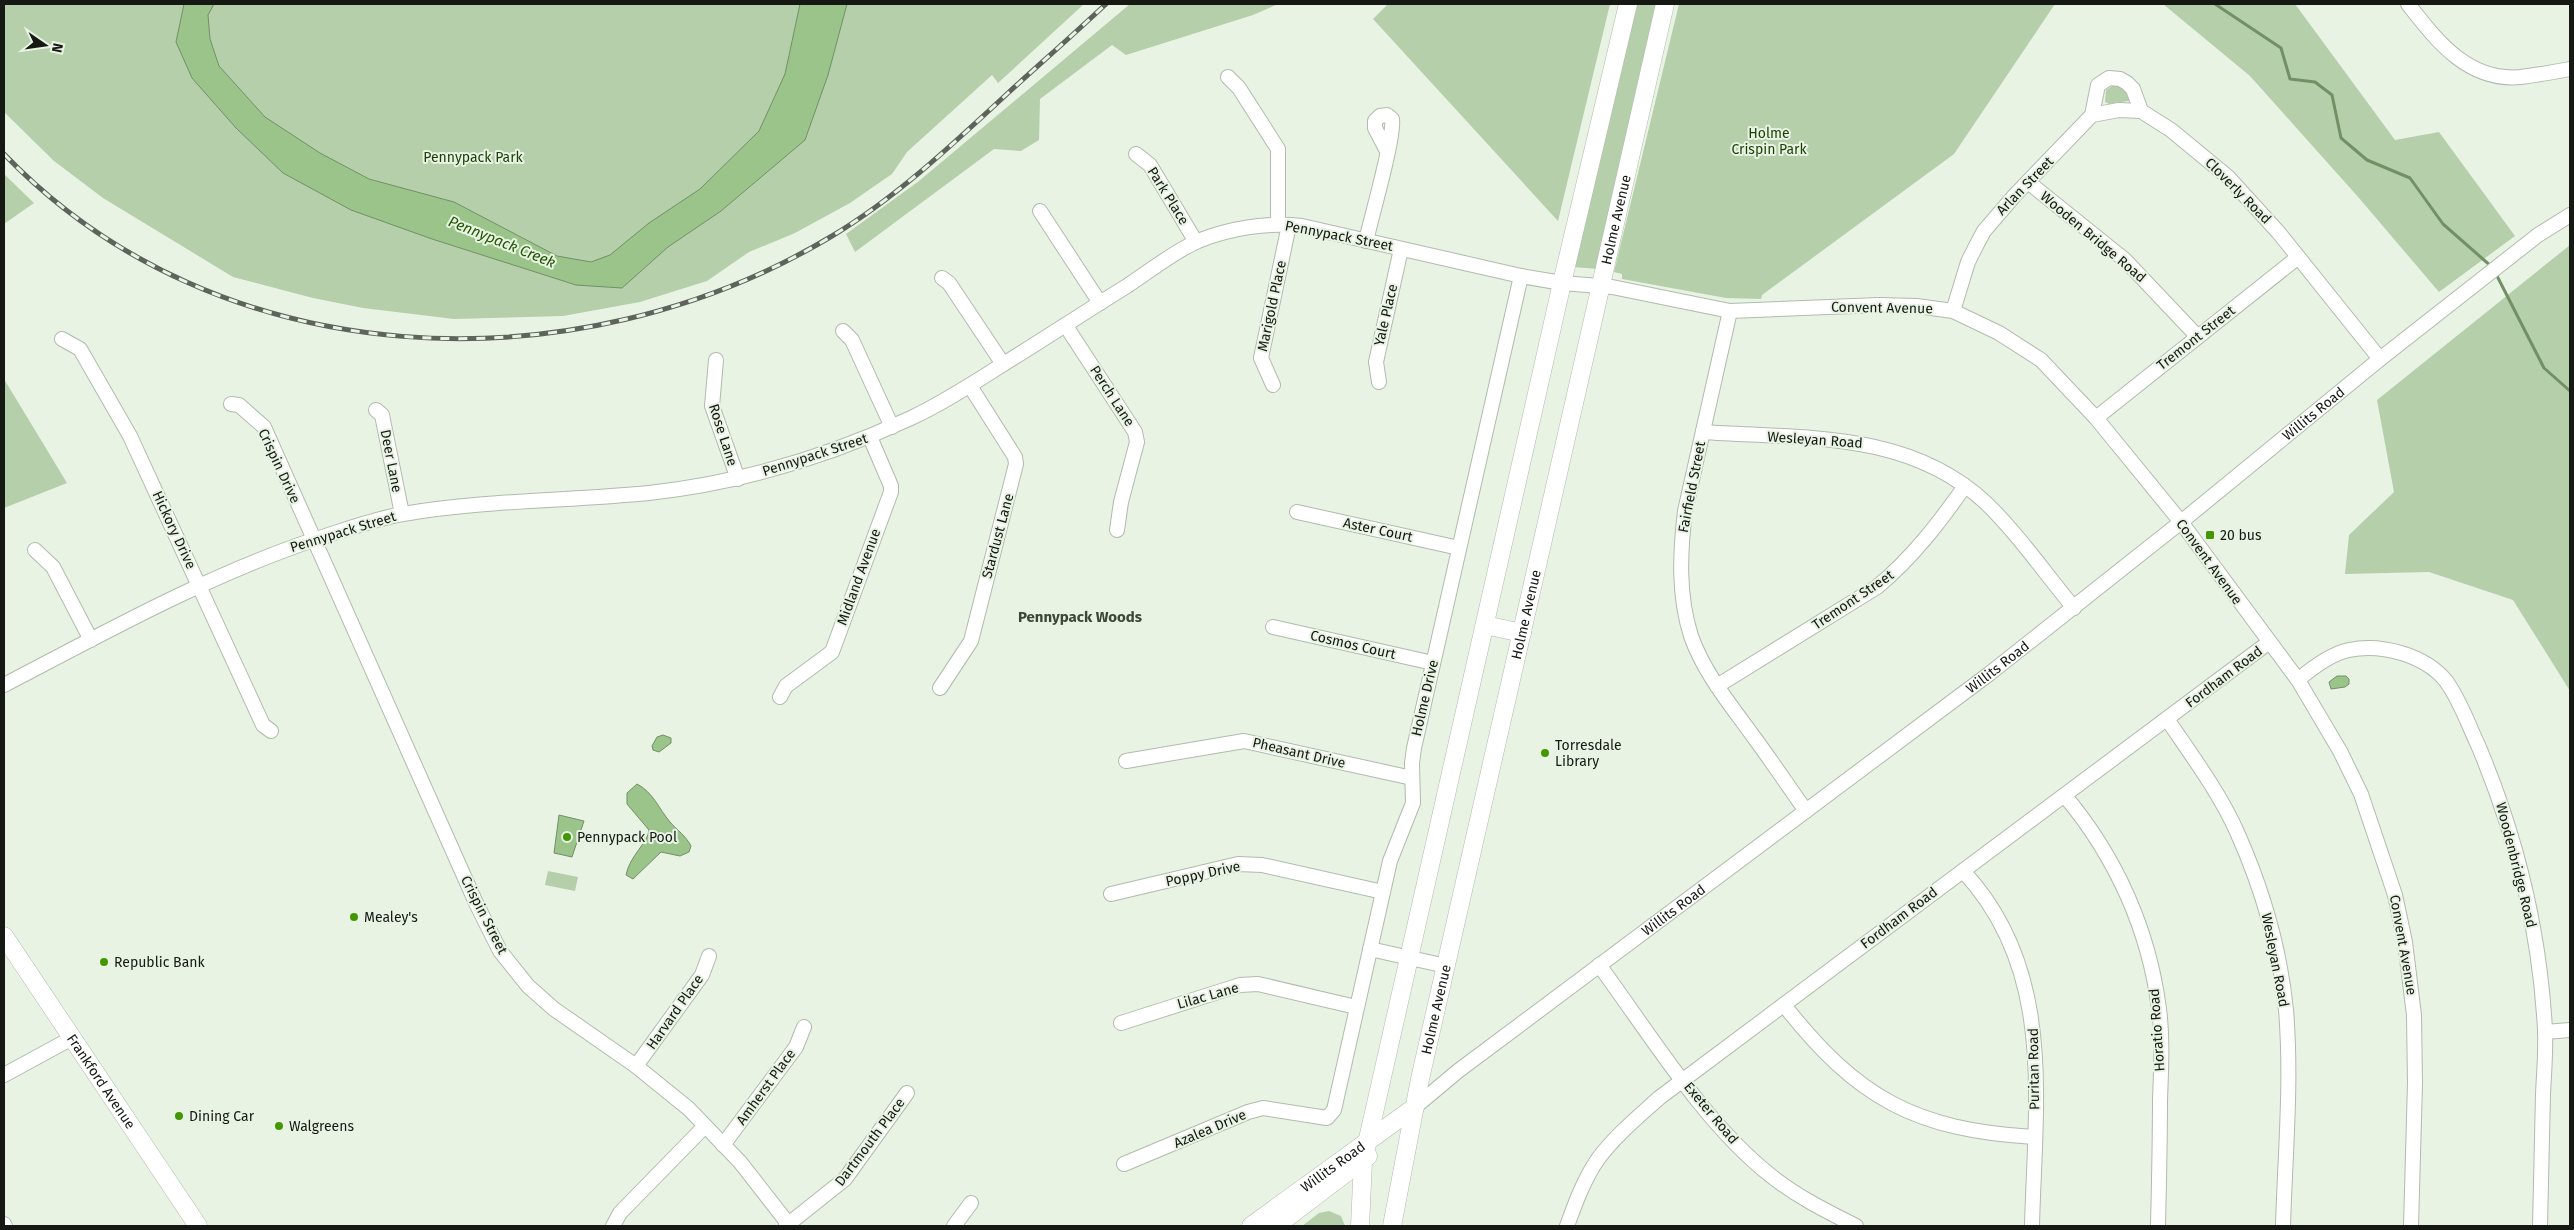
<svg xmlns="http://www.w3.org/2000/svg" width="2574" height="1230" viewBox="0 0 2574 1230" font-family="'Fira Sans',sans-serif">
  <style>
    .green { fill: #b5cfab }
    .water { fill: #9ac489; stroke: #729066 }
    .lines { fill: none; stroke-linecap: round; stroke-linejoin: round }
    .stream { stroke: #729066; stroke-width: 3 }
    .minor-casing { stroke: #b1bbad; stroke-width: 16 }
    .major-casing { stroke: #b1bbad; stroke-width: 19 }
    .minor { stroke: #fff; stroke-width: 14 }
    .major { stroke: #fff; stroke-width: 18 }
    .rail-casing { stroke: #5e635b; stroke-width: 5 }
    .rail { stroke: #e8f3e4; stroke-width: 3; stroke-dasharray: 9; stroke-linecap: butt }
    .poi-dot { fill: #449603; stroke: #e8f3e4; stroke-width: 2 }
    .labels { text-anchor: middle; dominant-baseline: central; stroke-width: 4; stroke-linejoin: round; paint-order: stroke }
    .park-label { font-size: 14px; fill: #183f00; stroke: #e8f3e4 }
    .street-label { font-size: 14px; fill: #151813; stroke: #e8f3e4 }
    .poi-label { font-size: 14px; fill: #151813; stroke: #e8f3e4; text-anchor: start }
    .water-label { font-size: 15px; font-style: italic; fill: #235600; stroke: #e8f3e4 }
    .neighbourhood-label { font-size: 15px; font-weight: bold; fill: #3d463a; stroke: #e8f3e4 }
  </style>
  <rect width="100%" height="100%" fill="#e8f3e4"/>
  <path class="green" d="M4 4H1084L998 83 992 75 907 152 892 174 850 203 795 233 749 252 707 281 640 302 563 316 454 319 363 308 313 298 233 277 103 198 54 161 4 112Z
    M1130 4H1278L1253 15 1126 55 1112 45 1040 99 1039 140 1021 151 994 149 855 252 846 234 919 181Z
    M1388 4H1610L1558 221 1373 19Z
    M1632 4H1659L1598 269 1573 267Z
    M1679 4H2055L1954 154 1762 295 1761 299 1726 298 1622 279V274L1614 272Z
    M2163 4H2295L2395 140 2439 132 2515 236 2439 292 2359 198 2250 76Z
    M2115 84 2126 88 2130 99 2128 101 2109 104 2105 102 2106 90Z
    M4 174 34 203 4 224Z
    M2570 245V691L2513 600 2429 572 2345 574 2349 535 2394 492 2377 400Z
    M4 379 67 483 4 508Z
    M548 871 578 877 575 891 545 885Z
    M1329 1211 1341 1216 1345 1226H1302L1319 1213Z"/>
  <path class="water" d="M184 4H214L208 15 210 39 219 66 265 117 320 153 369 179 454 202 557 256 591 262 610 255 649 223 700 189 759 131 785 74 800 4H847L828 75 805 140 721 211 668 247 622 288 576 285 432 239 351 210 283 173 236 128 192 78 176 42Z
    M2337 676H2346L2349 679V684L2345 687 2331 689 2329 682Z
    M663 735 671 738V743L659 752 653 750 652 746 657 737Z
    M637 784C653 792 659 809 670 822 677 830 686 836 691 846L689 852 680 856 661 852 633 879 626 875C630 855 648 843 649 830L627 804V793Z
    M559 815 584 821 572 857 554 853Z"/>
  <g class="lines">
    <path class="stream" d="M2215 4 2281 48 2290 79 2315 82 2332 95 2341 138 2367 160 2410 178 2443 224 2492 267
      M2495 272 2544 368 2570 391"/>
    <g class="minor-casing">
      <g id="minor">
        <path d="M2408 4C2437 41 2468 82 2521 77 2537 75 2554 72 2570 69"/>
        <path d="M1228 77 1239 88 1278 149V224"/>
        <path d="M2092 115 2098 85 2109 78 2120 79 2127 83 2133 89 2141 111 2171 130 2228 177 2279 233 2380 359"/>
        <path d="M1136 154 1150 165 1196 242"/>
        <path d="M2028 182 2125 260 2198 337"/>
        <path d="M1040 211 1100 303"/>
        <path d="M1366 241C1371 218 1395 136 1392 119L1387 115 1380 116 1375 121V128L1387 151"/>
        <path d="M942 278 949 283 1003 364"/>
        <path d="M1730 311 1685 511C1680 553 1678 595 1691 636 1704 673 1730 704 1753 736 1771 760 1788 786 1806 811"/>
        <path d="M1953 311 1968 262 1976 246 1984 231 2015 195 2092 115 2119 110 2141 111"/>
        <path d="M1066 326 1135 432 1137 442 1121 502 1117 530"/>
        <path d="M843 331 852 340 892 427"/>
        <path d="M62 339 80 349 130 436 263 725 271 731"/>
        <path d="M716 360 712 406 738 479"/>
        <path d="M1379 382 1376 362 1401 249"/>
        <path d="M1273 385 1261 358 1289 225"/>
        <path d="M231 404 239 405 264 427 476 903 500 951 528 986 554 1009 636 1066 689 1109 740 1162 790 1226"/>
        <path d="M376 410 382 415 402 514"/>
        <path d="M2096 418 2297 258"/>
        <path d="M1703 432C1802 439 1908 430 1986 503 2018 534 2045 573 2074 608"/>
        <path d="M1297 512 1459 548"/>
        <path d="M35 550 53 567 91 640"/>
        <path d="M1273 627 1433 663"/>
        <path d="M2298 680C2312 668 2330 654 2349 650 2381 643 2425 655 2446 681 2460 700 2468 724 2478 745 2516 835 2540 933 2545 1030 2546 1051 2544 1073 2543 1094 2542 1138 2541 1182 2540 1226"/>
        <path d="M4 685C106 632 206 576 316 539 345 530 373 519 403 514 485 500 567 501 649 493 741 483 827 457 911 418 943 403 972 384 1002 365 1044 339 1085 312 1127 286 1150 271 1173 252 1198 241 1230 228 1268 222 1302 226L1521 276 1562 283 1612 287 1730 311 1879 305 1917 306 1953 311 1999 333 2041 360 2096 418 2181 522 2298 680 2340 751 2361 794 2395 895 2405 942 2414 1015 2415 1083 2411 1226"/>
        <path d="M1717 686 1877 587C1912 558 1939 523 1965 486"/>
        <path d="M940 688 971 641 1016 464 1015 457 970 386"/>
        <path d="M780 697 786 686 832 652 891 492V486L870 437"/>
        <path d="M2167 719C2192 756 2219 792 2237 832 2262 888 2280 949 2286 1010 2292 1082 2285 1155 2283 1226"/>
        <path d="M1126 761 1244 741 1412 778"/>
        <path d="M2065 796C2116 857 2149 930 2159 1009 2163 1039 2161 1070 2160 1100 2160 1142 2159 1184 2158 1226"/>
        <path d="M1963 871C2056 970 2035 1102 2032 1226"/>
        <path d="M1111 894 1238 864 1262 865 1383 892"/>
        <path d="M1370 949 1446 966"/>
        <path d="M1599 965C1650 1034 1703 1122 1770 1175 1796 1196 1826 1211 1856 1226"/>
        <path d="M1784 1005C1857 1098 1915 1130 2034 1137"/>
        <path d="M1121 1023 1240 985 1258 984 1356 1007"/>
        <path d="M2545 1032 2570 1030"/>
        <path d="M636 1066 702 975 709 956"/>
        <path d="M4 1075 72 1038"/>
        <path id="s1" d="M1415 1107 1458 1071 1989 674 2181 522 2380 359 2538 235 2570 215"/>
        <path d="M723 1145 796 1047 804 1027"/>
        <path d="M1124 1164 1248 1112 1263 1108 1327 1118 1334 1110 1390 861 1413 803 1412 763 1414 748 1521 276"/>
        <path d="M4 1224 5 1226"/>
        <path d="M613 1226 620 1213 705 1126"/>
        <path d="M786 1226 845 1179 907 1093"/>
        <path d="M954 1226 971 1203"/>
        <path d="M1567 1226C1575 1204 1584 1179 1598 1159 1615 1136 1638 1117 1659 1098L2268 643"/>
      </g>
    </g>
    <g class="major-casing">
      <g id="major">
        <path d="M1485 625 1522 633"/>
        <path id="s2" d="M4 936 198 1226"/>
        <path id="s3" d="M1251 1226 1415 1107"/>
        <path d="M1276 1226 1368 1156"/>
        <path d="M1360 1226 1363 1161 1562 283 1628 4"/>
        <path id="s4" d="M1392 1226 1420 1079 1665 4"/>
      </g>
    </g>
    <use href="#minor" class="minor"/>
    <use href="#major" class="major"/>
    <g class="rail-casing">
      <path id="rail" d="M4 154C218 377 576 390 832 236 897 197 953 144 1008 93 1041 63 1074 34 1106 4"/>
    </g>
    <use href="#rail" class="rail"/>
  </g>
  <g class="poi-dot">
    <rect x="2205" y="530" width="10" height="10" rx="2.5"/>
    <circle cx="1545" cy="753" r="5"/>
    <circle cx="567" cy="837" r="5"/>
    <circle cx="354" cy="917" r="5"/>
    <circle cx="104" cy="962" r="5"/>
    <circle cx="179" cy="1116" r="5"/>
    <circle cx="279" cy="1126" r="5"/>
  </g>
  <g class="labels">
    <g class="park-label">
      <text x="1769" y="133">Holme<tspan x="1769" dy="16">Crispin Park</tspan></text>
      <text x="473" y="157">Pennypack Park</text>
    </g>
    <g class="street-label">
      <text transform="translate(2025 186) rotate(-46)">Arlan Street</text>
      <text transform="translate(2238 191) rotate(45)">Cloverly Road</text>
      <text transform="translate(1168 196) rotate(58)">Park Place</text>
      <text stroke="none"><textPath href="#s4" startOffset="1031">Holme Avenue</textPath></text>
      <text transform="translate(1339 236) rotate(11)">Pennypack Street</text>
      <text transform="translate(2093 237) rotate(40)">Wooden Bridge Road</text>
      <text transform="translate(1272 306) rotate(-78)">Marigold Place</text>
      <text transform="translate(1882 308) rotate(1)">Convent Avenue</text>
      <text transform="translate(1386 315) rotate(-77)">Yale Place</text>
      <text transform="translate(2196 338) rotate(-38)">Tremont Street</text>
      <text transform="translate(1112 396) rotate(57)">Perch Lane</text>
      <text stroke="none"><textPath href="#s1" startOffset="1135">Willits Road</textPath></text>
      <text transform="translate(723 435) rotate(72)">Rose Lane</text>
      <text transform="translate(1815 440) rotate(4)">Wesleyan Road</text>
      <text transform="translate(815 455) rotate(-18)">Pennypack Street</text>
      <text transform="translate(391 461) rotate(79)">Deer Lane</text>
      <text transform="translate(279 466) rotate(65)">Crispin Drive</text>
      <text transform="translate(1692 487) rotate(-79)">Fairfield Street</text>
      <text transform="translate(174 530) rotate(65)">Hickory Drive</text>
      <text transform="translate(1378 530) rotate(12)">Aster Court</text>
      <text transform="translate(343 532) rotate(-17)">Pennypack Street</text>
      <text transform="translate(998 536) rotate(-75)">Stardust Lane</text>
      <text transform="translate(2209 562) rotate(54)">Convent Avenue</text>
      <text transform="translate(859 577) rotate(-70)">Midland Avenue</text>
      <text transform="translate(1853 600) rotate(-34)">Tremont Street</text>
      <text stroke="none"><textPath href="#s4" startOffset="626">Holme Avenue</textPath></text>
      <text transform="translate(1353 645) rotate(13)">Cosmos Court</text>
      <text stroke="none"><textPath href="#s1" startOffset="730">Willits Road</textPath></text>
      <text transform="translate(2224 677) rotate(-37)">Fordham Road</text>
      <text transform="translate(1425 698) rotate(-77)">Holme Drive</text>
      <text transform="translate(1299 753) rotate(13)">Pheasant Drive</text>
      <text transform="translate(2516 865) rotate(76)">Woodenbridge Road</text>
      <text transform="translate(1203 874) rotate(-12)">Poppy Drive</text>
      <text stroke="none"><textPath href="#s1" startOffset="325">Willits Road</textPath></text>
      <text transform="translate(484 915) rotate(63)">Crispin Street</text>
      <text transform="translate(1899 918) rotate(-37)">Fordham Road</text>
      <text transform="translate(2403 945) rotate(80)">Convent Avenue</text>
      <text transform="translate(2275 960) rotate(79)">Wesleyan Road</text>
      <text transform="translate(1208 996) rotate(-16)">Lilac Lane</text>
      <text stroke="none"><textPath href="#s4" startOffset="221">Holme Avenue</textPath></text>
      <text transform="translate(675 1012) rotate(-55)">Harvard Place</text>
      <text transform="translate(2157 1030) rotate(-94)">Horatio Road</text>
      <text transform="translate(2034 1069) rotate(-91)">Puritan Road</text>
      <text stroke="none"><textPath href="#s2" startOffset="175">Frankford Avenue</textPath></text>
      <text transform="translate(766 1087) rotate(-54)">Amherst Place</text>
      <text transform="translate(1711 1113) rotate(50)">Exeter Road</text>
      <text transform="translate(1210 1129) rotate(-23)">Azalea Drive</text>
      <text transform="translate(870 1142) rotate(-53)">Dartmouth Place</text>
      <text stroke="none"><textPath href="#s3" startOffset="101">Willits Road</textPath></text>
    </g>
    <g class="poi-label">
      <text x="2220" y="535">20 bus</text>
      <text x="1555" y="745">Torresdale<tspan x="1555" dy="16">Library</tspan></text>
      <text x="577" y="837">Pennypack Pool</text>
      <text x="364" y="917">Mealey's</text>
      <text x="114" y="962">Republic Bank</text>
      <text x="189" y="1116">Dining Car</text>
      <text x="289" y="1126">Walgreens</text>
    </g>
    <g class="water-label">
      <text transform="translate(502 242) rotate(22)">Pennypack Creek</text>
    </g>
    <g class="neighbourhood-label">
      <text x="1080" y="617">Pennypack Woods</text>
    </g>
  </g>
  <rect width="2574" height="1230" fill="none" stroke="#151813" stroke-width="10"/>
  <g transform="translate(45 45) rotate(103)" stroke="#e8f3e4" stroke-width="4" paint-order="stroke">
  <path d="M0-4L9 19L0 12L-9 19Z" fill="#151813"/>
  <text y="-8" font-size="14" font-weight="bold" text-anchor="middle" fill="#151813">N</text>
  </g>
</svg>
